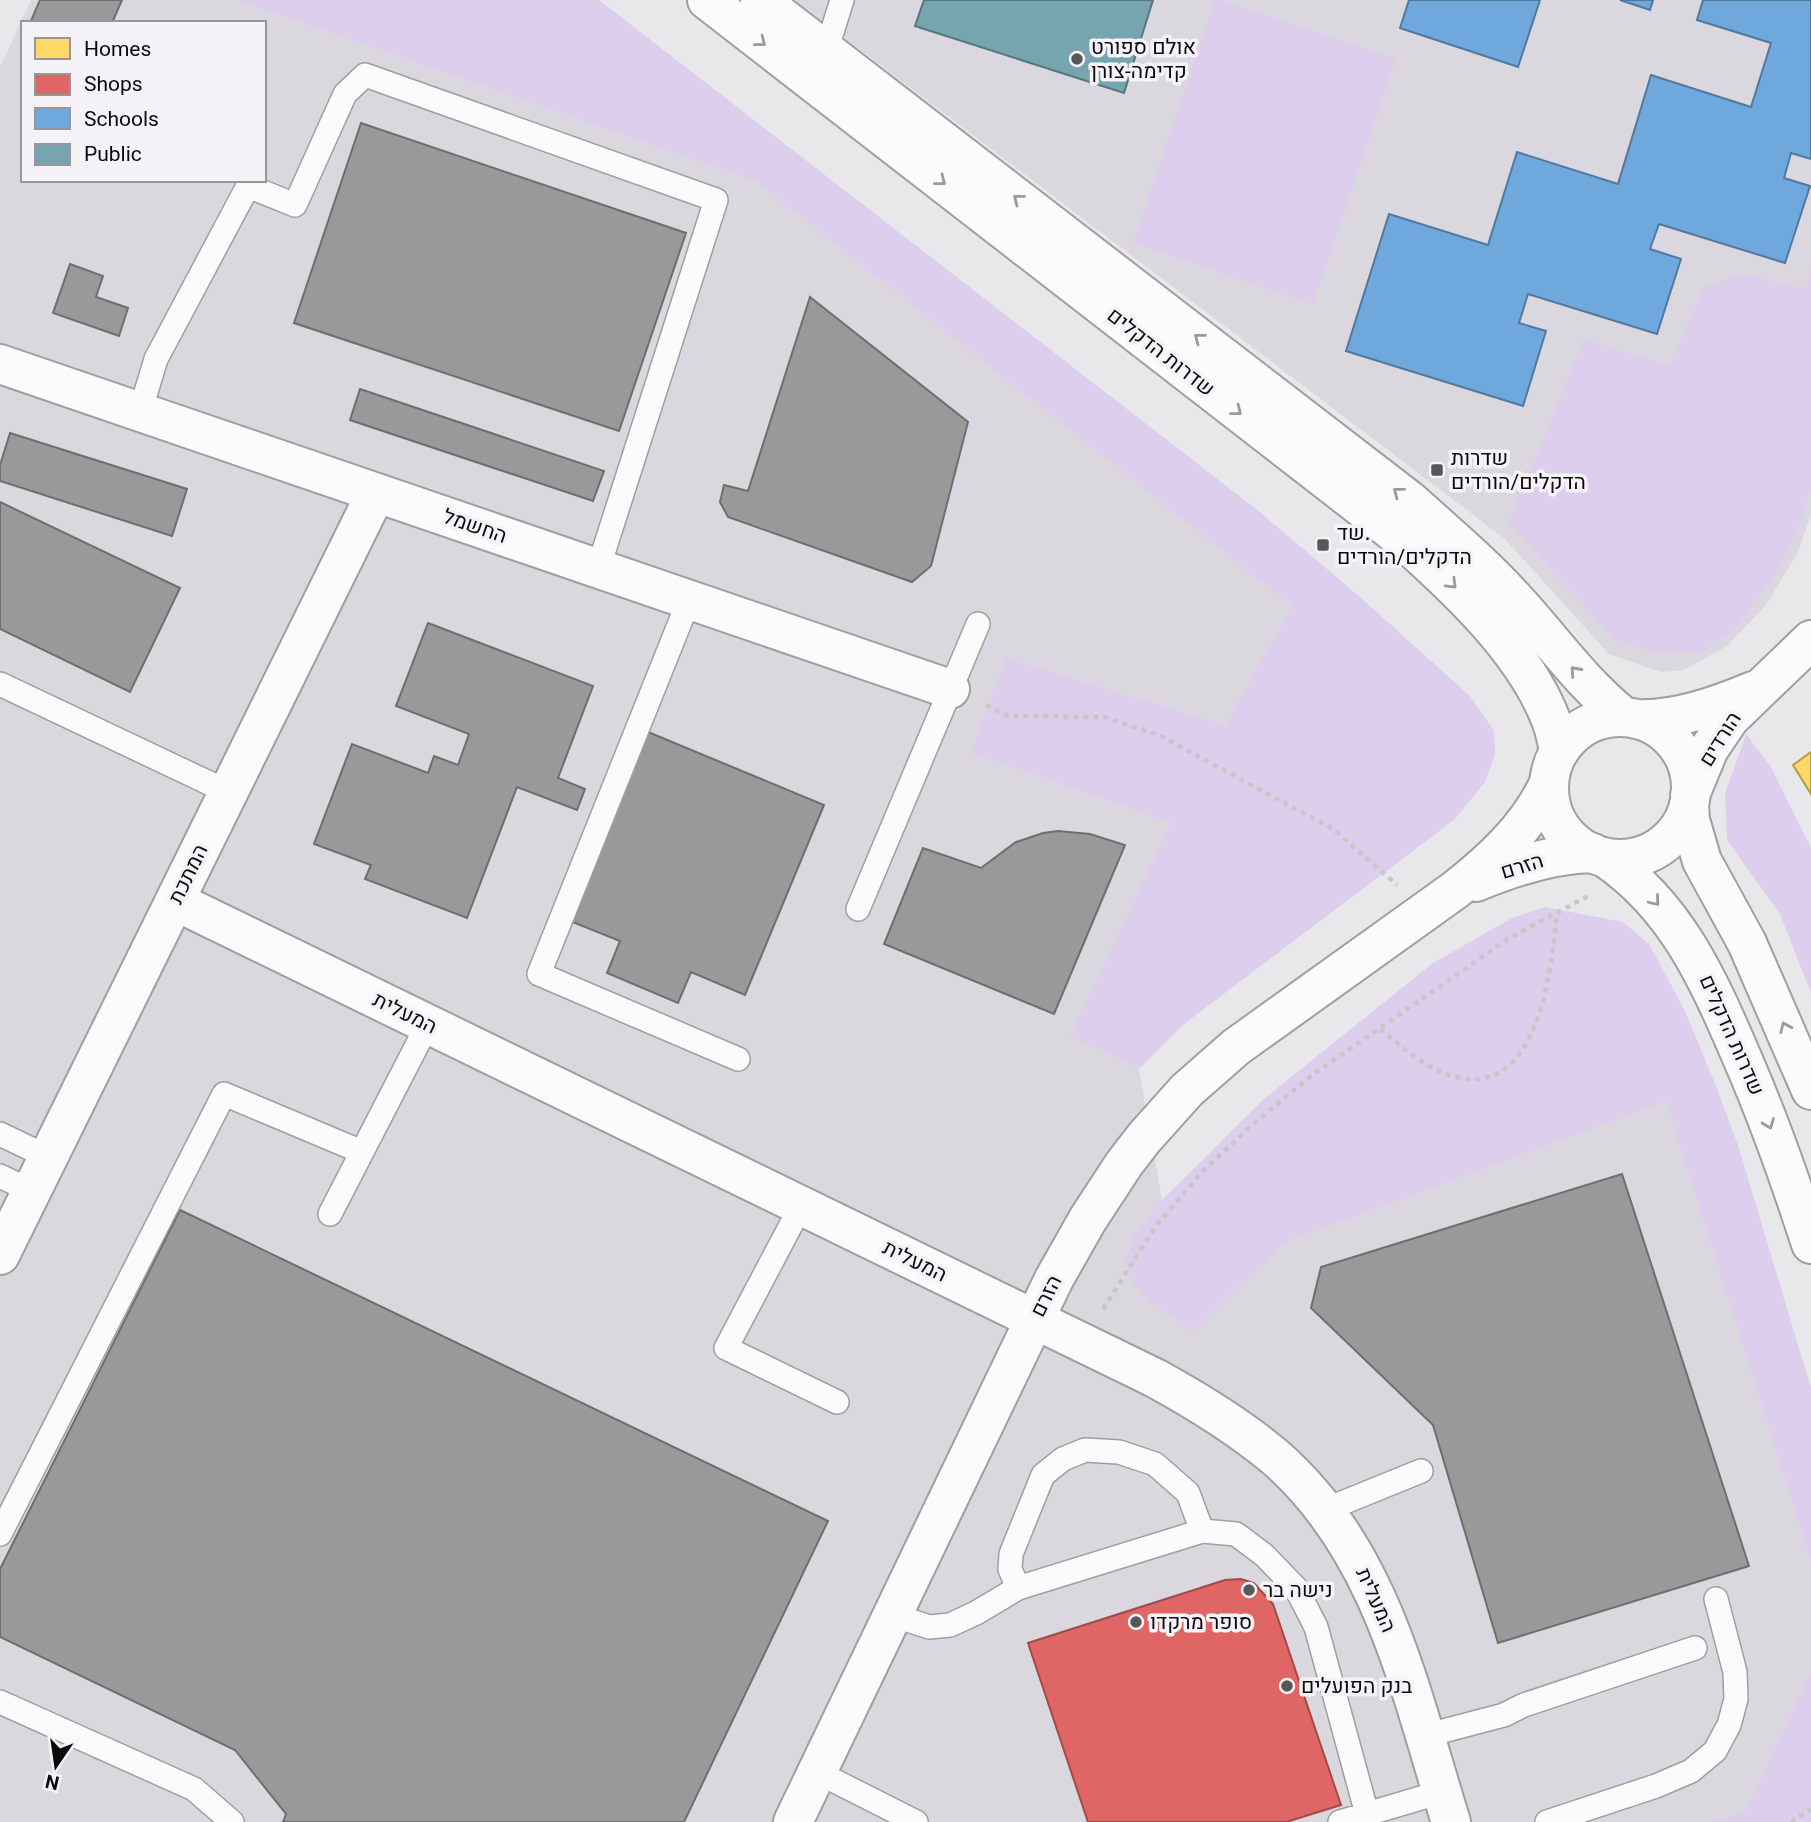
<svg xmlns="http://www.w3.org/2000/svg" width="1811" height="1822" viewBox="0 0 1811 1822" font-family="Roboto,Heebo,sans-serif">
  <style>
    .built { fill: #dbd7de; fill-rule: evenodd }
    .green { fill: #dcceec }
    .homes { fill: #ffd966; stroke: #b69b4b; stroke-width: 2 }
    .shops { fill: #e06666; stroke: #a04b4b; stroke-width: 2 }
    .schools { fill: #6fa8dc; stroke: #51799e; stroke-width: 2 }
    .public { fill: #76a5af; stroke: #56777e; stroke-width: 2 }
    .industry { fill: #999; stroke: #6f6e6f; stroke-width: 2 }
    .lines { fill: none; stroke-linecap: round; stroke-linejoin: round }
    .lane-casing { stroke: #9f9ea0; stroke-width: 26 }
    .street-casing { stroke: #9f9ea0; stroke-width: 42 }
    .secondary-casing { stroke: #9f9ea0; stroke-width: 42 }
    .path { stroke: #c7c7c8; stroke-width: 4.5; stroke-dasharray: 5 5; stroke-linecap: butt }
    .lane { stroke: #fcfbfc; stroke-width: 23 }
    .street { stroke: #fcfbfc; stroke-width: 38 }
    .secondary { stroke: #fcfbfc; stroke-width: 38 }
    .oneway { stroke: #9c9b9c }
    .poi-dot { fill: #595859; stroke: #f5f3f8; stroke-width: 2.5 }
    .labels { text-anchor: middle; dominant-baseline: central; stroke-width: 7; stroke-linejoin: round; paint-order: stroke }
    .poi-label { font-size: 21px; fill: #0c0b0c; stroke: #f5f3f8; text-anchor: start }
    .street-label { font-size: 21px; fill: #0c0b0c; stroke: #f5f3f8 }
  </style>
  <rect width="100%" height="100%" fill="#e8e7e9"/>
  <path class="built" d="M31 0H236L757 182 1294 606 1225 725 1007 657 971 753 1171 823 1071 1036 1139 1069 1162 1200 1134 1234 1193 1331 1286 1242 1666 1100 1811 1563V1672L1745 1811 1709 1822H0V67ZM23 23H264V180H23Z
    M795 0H1811V514L1798 552 1766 605 1727 646 1684 670 1661 672 1609 654 1505 539Z"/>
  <path class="green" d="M236 0H599L1256 509 1361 598 1470 696 1494 731 1495 754 1485 782 1455 819 1184 1024 1139 1069 1070 1036 1171 823 971 753 1006 657 1225 725 1293 606 757 182Z
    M1215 0H1221L1396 59 1313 304 1133 243Z
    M1811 267V489L1796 533 1775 575 1734 629 1702 652 1661 654 1616 640 1509 523 1584 339 1669 366 1704 287 1743 274 1805 290Z
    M1746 734 1771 767 1811 848V993L1780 914 1727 840 1725 794Z
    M1545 907 1623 922 1649 944 1684 1009 1714 1081 1738 1145 1811 1388V1563L1666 1101 1286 1242 1193 1331 1150 1302 1132 1282 1126 1259 1134 1234 1162 1200 1265 1098 1433 963 1512 918Z
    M1811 1672V1822H1709L1745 1811Z"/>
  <path class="homes" d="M1811 752V794L1793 765Z"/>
  <path class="shops" d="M1241 1579 1254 1583 1273 1604 1341 1805 1286 1822H1088L1028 1643 1225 1580Z"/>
  <path class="schools" d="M1409 0H1540L1518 67 1400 28Z
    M1620 0H1653L1650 10Z
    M1703 0H1811V159L1791 153 1784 178 1810 186 1785 263 1659 224 1650 249 1681 259 1657 334 1528 294 1519 323 1546 331 1523 406 1346 351 1389 214 1488 245 1517 152 1618 184 1651 75 1751 107 1771 43 1697 20Z"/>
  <path class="public" d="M924 0H1153L1124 93 915 26Z"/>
  <path class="industry" d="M40 0H122L112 23H30Z
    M361 123 686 233 619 431 294 323Z
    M70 264 103 276 96 297 128 308 119 336 53 313Z
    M810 297 968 422 931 566 912 582 728 517 720 502 724 485 748 491Z
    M360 389 604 471 593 501 350 420Z
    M10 433 187 489 172 536 0 481V465Z
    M0 502 180 588 130 692 0 629Z
    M428 623 593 686 558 778 585 789 577 810 517 787 467 918 365 879 371 865 314 844 352 744 428 773 434 756 458 765 469 734 396 706Z
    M648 732 824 805 745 995 691 972 678 1003 607 973 620 941 570 921Z
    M1058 831 1090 834 1125 845 1054 1014 884 944 923 848 981 868 1016 842 1043 833Z
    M1622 1174 1749 1566 1498 1643 1433 1425 1311 1308 1321 1267Z
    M180 1210 828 1521 684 1822H283L286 1814 235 1750 0 1637V1569Z"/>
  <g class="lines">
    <g class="lane-casing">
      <path id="lane" d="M826 51 842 0
        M140 412 156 359 248 186 295 205 345 94 365 75 716 200 598 569
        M689 600 539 974 738 1059
        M0 684 228 792
        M858 909 978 624
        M0 1134 48 1157
        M0 1176 31 1191
        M801 1206 726 1348 837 1402
        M330 1214 428 1024
        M1325 1510 1421 1471
        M0 1534 224 1094 362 1152
        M1018 1588 1010 1569 1011 1554 1043 1475 1063 1459 1085 1450 1119 1452 1155 1464 1188 1493 1202 1531
        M893 1615 929 1627 950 1625 976 1613 1018 1588 1202 1531 1236 1534 1264 1555 1296 1588 1316 1627 1367 1814
        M0 1702 194 1789 232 1822
        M1424 1736 1504 1715 1524 1705 1695 1648
        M817 1772 916 1822
        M1340 1822 1441 1792
        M1547 1822 1656 1786 1691 1771 1715 1751 1729 1725 1736 1699 1735 1672 1716 1599"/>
    </g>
    <g class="street-casing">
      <path id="street" d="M0 364 950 689
        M1476 882C1514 866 1552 854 1593 853
        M175 901 1155 1378C1197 1401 1238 1426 1275 1457 1383 1551 1410 1692 1451 1822
        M0 1255 376 493
        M793 1822 1054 1279 1088 1219 1124 1164 1144 1138 1187 1090 1236 1047 1455 890C1492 861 1529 827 1549 783"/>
    </g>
    <g class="secondary-casing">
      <path id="secondary" d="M707 0 1401 538C1456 587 1524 650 1551 720 1555 730 1557 741 1559 751
        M760 0 1409 500C1447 534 1485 566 1519 604 1555 644 1581 682 1624 717
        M1549 788a71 71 0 1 1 142 0a71 71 0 1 1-142 0Z
        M1636 719C1675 721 1717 706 1753 691
        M1690 795 1709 749 1730 718 1811 640
        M1689 804 1690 820 1702 861 1747 943 1811 1090
        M1604 857C1677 906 1709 981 1743 1060 1769 1120 1791 1182 1811 1244"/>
    </g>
    <path class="path" d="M986 705 1008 716 1104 717 1161 736 1333 829 1397 885
      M1380 1029C1403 1048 1427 1070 1456 1077 1540 1098 1551 967 1557 913
      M1103 1309 1156 1226 1203 1171 1250 1127 1311 1076 1508 939 1588 896
      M1791 1822 1811 1809"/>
    <use href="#lane" class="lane"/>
    <use href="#street" class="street"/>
    <use href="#secondary" class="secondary"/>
  </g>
  <defs><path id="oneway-chevron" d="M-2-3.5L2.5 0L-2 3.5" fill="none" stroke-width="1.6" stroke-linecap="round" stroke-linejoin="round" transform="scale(1.75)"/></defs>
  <g class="oneway">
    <use href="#oneway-chevron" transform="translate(761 42) rotate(38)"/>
    <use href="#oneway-chevron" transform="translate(941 181) rotate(38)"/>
    <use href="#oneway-chevron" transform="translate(1018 199) rotate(-142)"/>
    <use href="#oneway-chevron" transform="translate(1199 338) rotate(-142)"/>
    <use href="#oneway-chevron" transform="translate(1237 411) rotate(38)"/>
    <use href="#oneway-chevron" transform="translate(1398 492) rotate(-142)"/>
    <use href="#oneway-chevron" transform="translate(1452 584) rotate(45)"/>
    <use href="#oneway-chevron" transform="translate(1575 671) rotate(-132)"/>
    <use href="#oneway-chevron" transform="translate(1655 901) rotate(50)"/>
    <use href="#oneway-chevron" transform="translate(1785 1027) rotate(-114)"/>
    <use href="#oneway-chevron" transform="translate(1769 1124) rotate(69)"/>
  </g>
  <g class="poi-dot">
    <circle cx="1077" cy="59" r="7"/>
    <rect x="1430" y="463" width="14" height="14" rx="3.5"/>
    <rect x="1316" y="538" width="14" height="14" rx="3.5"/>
    <circle cx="1249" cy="1590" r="7"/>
    <circle cx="1136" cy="1622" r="7"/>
    <circle cx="1287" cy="1686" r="7"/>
  </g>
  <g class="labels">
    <g class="poi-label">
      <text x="1091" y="47">אולם ספורט<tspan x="1091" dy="24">קדימה-צורן</tspan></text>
      <text x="1451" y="458">שדרות<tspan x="1451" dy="24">הדקלים/הורדים</tspan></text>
      <text x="1337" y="533">שד.<tspan x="1337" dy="24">הדקלים/הורדים</tspan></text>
      <text x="1263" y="1590">נישה בר</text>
      <text x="1150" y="1622">סופר מרקדו</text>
      <text x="1301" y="1686">בנק הפועלים</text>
    </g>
    <g class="street-label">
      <text transform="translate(1161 352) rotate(38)">שדרות הדקלים</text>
      <text transform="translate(475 526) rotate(19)">החשמל</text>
      <text transform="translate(1720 739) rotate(-58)">הורדים</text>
      <text transform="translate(1522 866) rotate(-17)">הזרם</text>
      <text transform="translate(188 874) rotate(-64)">המתכת</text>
      <text transform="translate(405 1013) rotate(26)">המעלית</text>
      <text transform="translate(1732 1035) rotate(66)">שדרות הדקלים</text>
      <text transform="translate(915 1261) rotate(26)">המעלית</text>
      <text transform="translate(1046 1296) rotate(-63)">הזרם</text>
      <text transform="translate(1376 1600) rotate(66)">המעלית</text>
    </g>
  </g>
  <rect x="21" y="21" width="245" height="161" fill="#f5f3f8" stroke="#98969a" stroke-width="2"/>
  <rect x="35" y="38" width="35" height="21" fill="#ffd966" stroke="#98969a" stroke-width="2"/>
  <text x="84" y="56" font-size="21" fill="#0c0b0c">Homes</text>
  <rect x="35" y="74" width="35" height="21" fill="#e06666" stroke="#98969a" stroke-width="2"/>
  <text x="84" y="91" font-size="21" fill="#0c0b0c">Shops</text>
  <rect x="35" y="108" width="35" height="21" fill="#6fa8dc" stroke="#98969a" stroke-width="2"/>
  <text x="84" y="126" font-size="21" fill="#0c0b0c">Schools</text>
  <rect x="35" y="144" width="35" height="21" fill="#76a5af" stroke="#98969a" stroke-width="2"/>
  <text x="84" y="161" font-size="21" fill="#0c0b0c">Public</text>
  <g transform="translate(56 1766) rotate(193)" stroke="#f5f3f8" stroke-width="5" paint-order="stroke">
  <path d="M0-5L12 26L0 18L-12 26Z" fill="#0c0b0c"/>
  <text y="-10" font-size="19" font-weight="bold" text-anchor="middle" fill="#0c0b0c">N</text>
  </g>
</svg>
